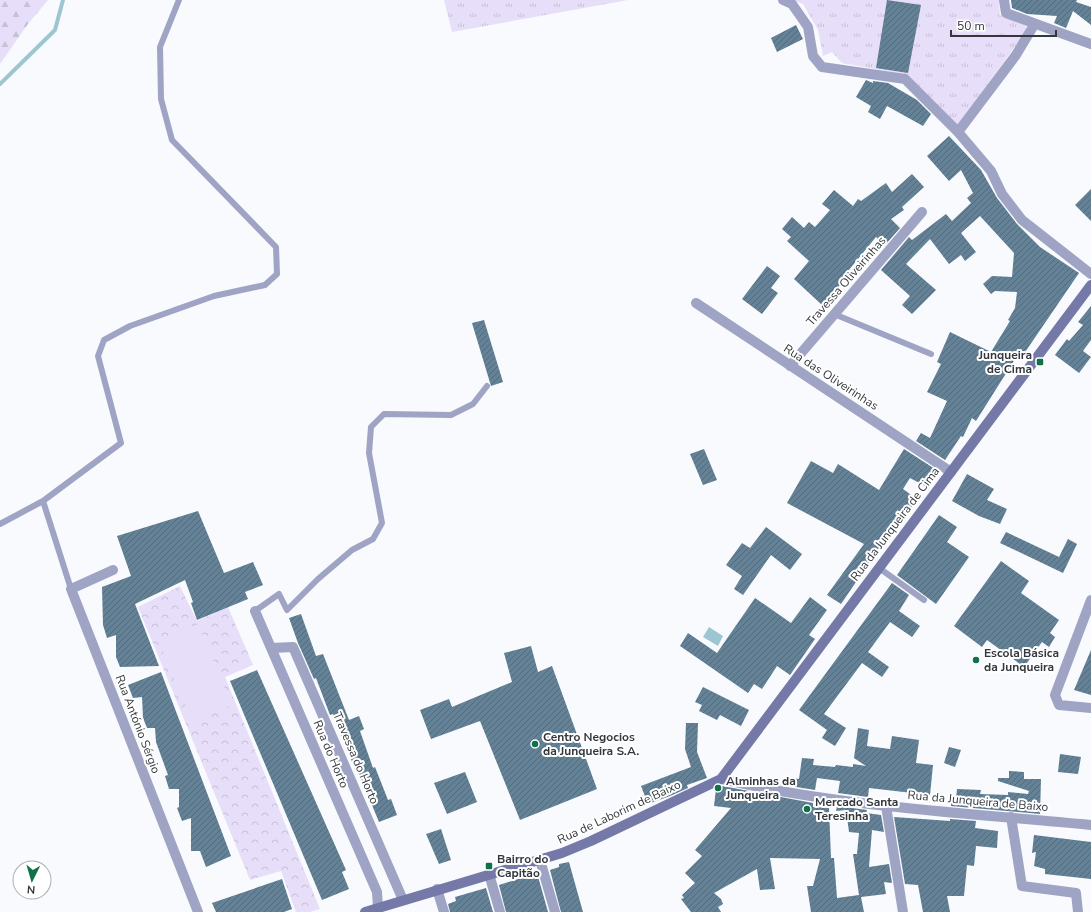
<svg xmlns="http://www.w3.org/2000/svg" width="1091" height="912" viewBox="0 0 1091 912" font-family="'Nunito Sans',sans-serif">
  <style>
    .grass { fill: url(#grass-tufts) }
    .forest { fill: url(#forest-firs) }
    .park { fill: url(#park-crowns) }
    .pitch { fill: #e7dff9 }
    .water { fill: #9ec6d2 }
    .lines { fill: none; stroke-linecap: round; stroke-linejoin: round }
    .stream { stroke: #9ec6d2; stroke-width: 4 }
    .building { fill: url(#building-hatch) }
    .service { stroke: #9fa3c4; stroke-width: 6 }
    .minor { stroke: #9fa3c4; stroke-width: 10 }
    .tertiary { stroke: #9fa3c4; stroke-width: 10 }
    .secondary { stroke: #7579a8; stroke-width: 10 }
    .poi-dot { fill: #0e7147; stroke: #fff; stroke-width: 1.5 }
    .labels { text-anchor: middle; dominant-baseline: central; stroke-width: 4; stroke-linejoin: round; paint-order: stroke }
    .street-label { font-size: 12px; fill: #34383e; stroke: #fff }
    .poi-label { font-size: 12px; font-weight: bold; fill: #34383e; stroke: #fff; text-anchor: start }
  </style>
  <defs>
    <pattern id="grass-tufts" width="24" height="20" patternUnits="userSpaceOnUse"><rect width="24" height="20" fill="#e7dff9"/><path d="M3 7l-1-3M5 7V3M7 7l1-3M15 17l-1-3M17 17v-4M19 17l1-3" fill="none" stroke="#c7c0d6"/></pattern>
    <pattern id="forest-firs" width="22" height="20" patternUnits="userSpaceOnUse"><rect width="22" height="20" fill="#e7dff9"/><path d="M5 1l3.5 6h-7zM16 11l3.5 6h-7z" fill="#c7c0d6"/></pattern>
    <pattern id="park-crowns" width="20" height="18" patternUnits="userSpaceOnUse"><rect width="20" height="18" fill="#e7dff9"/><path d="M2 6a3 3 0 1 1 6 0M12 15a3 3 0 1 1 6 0" fill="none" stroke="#c7c0d6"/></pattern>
    <pattern id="building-hatch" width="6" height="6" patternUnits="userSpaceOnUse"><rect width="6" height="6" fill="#648195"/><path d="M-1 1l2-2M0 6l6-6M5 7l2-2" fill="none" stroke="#536b7b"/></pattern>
  </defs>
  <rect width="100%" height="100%" fill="#f8fafd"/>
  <path class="grass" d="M444 0H628L452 32Z
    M792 0H999L1000 15 1026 26 1025 33 957 126 908 75 891 73V72L842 63 832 52 823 56 818 30 803 4Z"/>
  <path class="forest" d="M0 0H48L28 24 0 64Z"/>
  <path class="park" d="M180 586 197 621 228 607 253 665 225 677 320 909 310 912H296L281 871 250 880 138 607Z"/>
  <path class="pitch" d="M198 624 232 705 192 721 158 640Z"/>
  <path class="water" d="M709 627 723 636 718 646 703 637Z"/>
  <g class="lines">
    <path class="stream" d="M0 84 55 30 63 0"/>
  </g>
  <path class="building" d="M887 0 921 5 908 73 876 68Z
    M1011 0H1077L1076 2 1091 7V25L1073 11 1066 28 1054 23 1057 16 1027 14 1012 8Z
    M796 25 803 39 777 52 771 38Z
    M866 80 873 83V81L888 83 917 100 931 114 923 126 887 106 880 119 868 112 871 106 856 97Z
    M949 136 981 170 997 198 1017 224 1040 247 1079 273 1019 361 1020 351 976 421 972 418 963 437 961 436 945 460 916 441 921 433 930 438 947 401 927 392 941 364 937 362 950 332 991 352 1010 321 1008 320 1015 308 1017 292 995 291 991 294 983 284 992 276 1012 277 1014 253 980 216 961 233 976 252 965 261 961 255 949 264 930 239 906 264 936 290 912 314 902 305 910 296 881 270 909 237 912 240 946 214 952 221 971 203 967 198 973 193 961 170 949 181 927 156Z
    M912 174 924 187 902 207 904 210 891 219 900 228 885 245 876 237 839 282 841 284 822 305 794 279 809 261 787 241 791 237 782 229 792 217 804 228 809 222 815 227 830 210 822 204 834 190 853 206 858 199 861 201 886 183 892 192Z
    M1091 189V221L1075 205Z
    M767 266 780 276 771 288 778 293 762 314 742 299Z
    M1091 306V340L1083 351 1091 357 1079 373 1055 355 1067 339 1069 341 1083 325 1078 322Z
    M484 320 503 382 491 386 472 323Z
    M704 449 717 480 703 485 690 454Z
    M904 449 935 469 925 486 910 478 903 489 917 499 908 513 903 510 887 539 886 538 841 604 827 595 864 544 787 503 811 461 833 473 838 464 879 490Z
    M967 474 994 489 987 500 1007 509 1000 524 979 516 952 501Z
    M198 511 224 573 253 562 263 585 245 592 248 599 197 620 191 603 193 602 185 580 135 604 159 666 120 667 116 657V635L107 638 103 625 102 587 131 576 117 536Z
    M939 515 957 527 947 542 969 557 936 604 897 575Z
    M766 527 802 554 790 570 771 555 743 595 734 589 742 576 726 565 742 543 750 548Z
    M1006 532 1059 557 1068 539 1077 544 1063 573 1000 543Z
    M1001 561 1029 581 1021 593 1059 620 1050 633 1055 637 1049 647 1042 642 1024 667 987 640 982 647 954 626Z
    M892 583 909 595 899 611 920 626 912 637 890 622 868 652 889 667 882 677 862 663 824 714 846 728 835 746 822 738 827 730 799 710Z
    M810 597 827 610 809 635 815 639 790 675 777 666 762 689 754 684 748 693 680 646 688 633 717 653 755 598 791 623Z
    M301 614 316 656 323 654 349 720 359 716 364 729 360 731 373 768 375 767 388 800 391 799 397 815 379 822 357 769 355 770 343 737 342 738 333 714 330 715 316 678 314 679 298 643 289 618Z
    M531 646 538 672 552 666 597 789 520 820 480 721 431 739 420 710 449 699 452 707 512 682 504 653Z
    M1091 650V695L1074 690Z
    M257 670 346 870 342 872 349 889 322 900 230 681Z
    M161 672 231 856 206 867 200 851H191V818L182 821 177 808 179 807V789H169L165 776 168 775 156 742 155 728H147L143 718 142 697 133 698 128 685Z
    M703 687 749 710 741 726 720 715 717 720 699 711 702 705 695 702Z
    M686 723H698L697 752 707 778 687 785 688 788 670 796 648 804 641 786 691 767 685 749Z
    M858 728 869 730 867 746 890 749 892 736 919 740 916 763 933 765 930 795 869 788 868 797 838 793 840 781 817 778 815 790 784 785 785 777 799 779 802 758 814 759 813 765 835 767 836 765 853 767V764L866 766 854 758Z
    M949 747 961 750 955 767 944 763Z
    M1060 754 1081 757 1078 774 1058 772Z
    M1009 771 1024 772V779H1041L1040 814 951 806V798H956L957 789 981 790 980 794 1008 795V792L1028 794 1029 791 998 781V778H1009Z
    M465 772 477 802 447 814 434 783Z
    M722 786 813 803V807L829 808 831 858H834L837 898 859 895 853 854H857L859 833 849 832 846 810 836 811 837 806 867 810 866 813 881 815 884 832 872 830 869 867 889 864 892 883 884 882 886 894 861 897 864 912H811L807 886H813L820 859 770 858 775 889 760 890 757 869 714 893 721 899 723 904 718 907 721 912H691L681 899 684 898 682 895 695 883 685 873 702 856 695 850 731 808 714 806 716 789Z
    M894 817 950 821V819L976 821 975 828 998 831 997 848 976 846 974 866 967 865 964 896H947L950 912H923L918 885 905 884Z
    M441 829 451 860 439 864 426 834Z
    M1034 835 1091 842V879L1045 874V869L1034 866 1036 852 1032 853Z
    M569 862 574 880 583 912H561L550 870 559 867V864Z
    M537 873 548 912H506L499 885Z
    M282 879 292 909 284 912H216L212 903Z
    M486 888 493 912H450L448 904 456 901 455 897Z"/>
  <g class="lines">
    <path class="service" d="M834 314 931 354
      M0 524 43 501
      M879 568 924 600
      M71 589 43 501 121 443 98 356 104 340 130 326 214 296 265 285 277 274 276 247 172 140 161 99 160 47 179 0
      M255 611 279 594 287 610 318 579 352 550 373 539 382 523 369 453 371 427 384 414 451 415 473 404 487 386"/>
    <path class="minor" d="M783 0 792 4 808 27 813 56 822 67 905 79 958 132 991 171 1002 194 1022 220 1091 274
      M1004 0 1006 13 1091 44
      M958 132 1016 55 1034 25
      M696 303 951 472
      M790 366 922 212
      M113 570 71 589 198 912
      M1091 600 1055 695 1059 705 1091 708
      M255 611 377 892 378 908
      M271 648 293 647 403 900
      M886 806 903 912
      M1011 817 1022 886 1076 893 1078 912
      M540 860 555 912
      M489 874 500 912
      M437 889 444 912"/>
    <path class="tertiary" d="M721 779C842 807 967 813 1091 825"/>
    <path class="secondary" d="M365 912 562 853 591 841 721 779 1091 285"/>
  </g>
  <g class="poi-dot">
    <rect x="1036" y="358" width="8" height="8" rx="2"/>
    <circle cx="976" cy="660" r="4"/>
    <circle cx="535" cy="744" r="4"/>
    <circle cx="718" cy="788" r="4"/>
    <circle cx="807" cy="809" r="4"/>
    <rect x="485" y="862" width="8" height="8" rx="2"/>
  </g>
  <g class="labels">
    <g class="street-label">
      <text transform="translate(846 281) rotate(-49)">Travessa Oliveirinhas</text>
      <text transform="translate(831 377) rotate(33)">Rua das Oliveirinhas</text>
      <text transform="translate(895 524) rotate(-53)">Rua da Junqueira de Cima</text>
      <text transform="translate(138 724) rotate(69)">Rua António Sérgio</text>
      <text transform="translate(331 754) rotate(67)">Rua do Horto</text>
      <text transform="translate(356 758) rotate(67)">Travessa do Horto</text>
      <text transform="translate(978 801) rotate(5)">Rua da Junqueira de Baixo</text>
      <text transform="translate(619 812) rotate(-25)">Rua de Laborim de Baixo</text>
    </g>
    <g class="poi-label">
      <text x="1032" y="355" text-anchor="end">Junqueira<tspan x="1032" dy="14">de Cima</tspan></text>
      <text x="984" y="653">Escola Básica<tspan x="984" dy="14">da Junqueira</tspan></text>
      <text x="543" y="737">Centro Negocios<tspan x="543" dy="14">da Junqueira S.A.</tspan></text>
      <text x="726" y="781">Alminhas da<tspan x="726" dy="14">Junqueira</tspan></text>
      <text x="815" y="802">Mercado Santa<tspan x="815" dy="14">Teresinha</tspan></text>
      <text x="497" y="859">Bairro do<tspan x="497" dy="14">Capitão</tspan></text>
    </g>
  </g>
  <g transform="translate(32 880) rotate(185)"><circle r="19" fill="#ffffff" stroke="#aeafb2"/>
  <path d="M0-3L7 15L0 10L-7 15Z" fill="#0e7147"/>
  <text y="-6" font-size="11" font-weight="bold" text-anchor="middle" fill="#34383e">N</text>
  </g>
  <path d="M951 30v6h105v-6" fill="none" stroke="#34383e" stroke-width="2"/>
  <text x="957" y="30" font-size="12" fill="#34383e" stroke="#ffffff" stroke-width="3" paint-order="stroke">50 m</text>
</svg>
